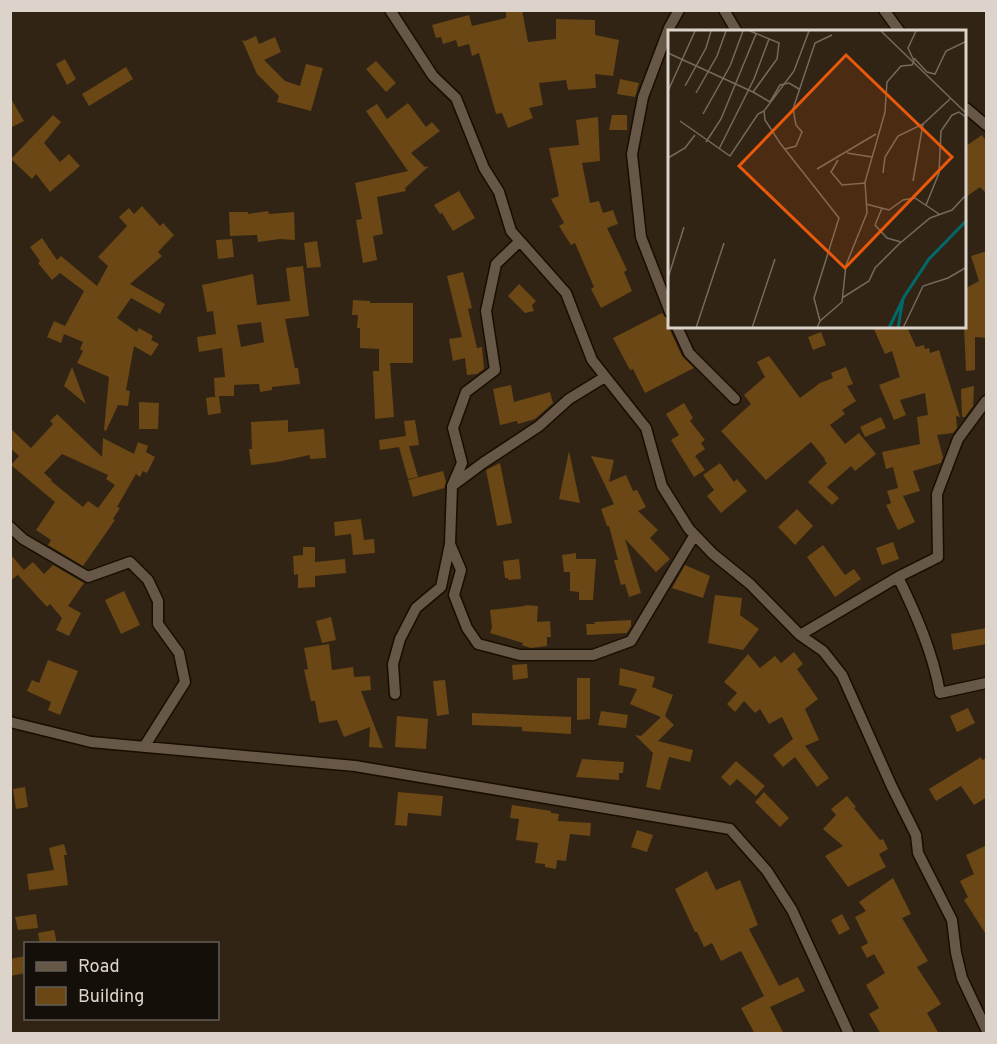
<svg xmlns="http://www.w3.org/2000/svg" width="997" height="1044" viewBox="0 0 997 1044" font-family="Overpass,sans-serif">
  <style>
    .building { fill: #6a4714; fill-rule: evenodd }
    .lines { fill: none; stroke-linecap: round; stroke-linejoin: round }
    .street-casing { stroke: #180d01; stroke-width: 13 }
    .street { stroke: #665746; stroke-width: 10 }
    .inset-river { fill: none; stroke: #01696a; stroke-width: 3 }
    .inset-road { fill: none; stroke: #756a5d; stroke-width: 1.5 }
    .view { fill: #e8590c; fill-opacity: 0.15; stroke: #e8590c; stroke-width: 3 }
    .inset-edge { fill: none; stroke: #dcd4ca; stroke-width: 3 }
  </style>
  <rect width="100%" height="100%" fill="#312414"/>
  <path class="building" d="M506 10H522L528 42 556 39V19L595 20V35L619 40 613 76 595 74 596 88 568 90 566 80 539 83 543 105 529 108 533 118 508 128 502 113 496 114 479 53 472 56 469 44 458 47 456 40 443 44 441 37 436 38 432 25 469 15 472 26 506 18Z
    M256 36 259 44 275 37 281 52 264 60 285 81 300 86 306 64 323 68 311 111 277 102 279 96 257 74 242 40 245 41Z
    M65 59 76 79 67 85 56 64Z
    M376 61 396 83 386 92 366 69Z
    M126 67 133 79 89 106 82 94Z
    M620 79 639 83 635 97 617 94Z
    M10 97 24 121 10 128Z
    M408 103 426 127 432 122 440 131 411 153 425 167 429 166 405 188 406 191 377 197 383 234 373 236 377 260 363 263 356 220 362 219 355 183 408 171 366 111 377 104 387 119Z
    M53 115 61 122 44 143 60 162 69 154 80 166 50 192 36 174 32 179 11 159Z
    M612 115H627V130H609Z
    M598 117 600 161 582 163 590 203 599 201 603 213 613 210 618 224 607 228 627 270 624 272 632 291 601 308 591 289 594 287 575 243 571 245 559 226 564 223 551 199 559 196 549 148 579 145 576 120Z
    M982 135 987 142V194L980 187 966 197V146Z
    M459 191 475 218 453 231 442 213 440 214 434 205Z
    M142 206 160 226 163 223 174 235 158 252 162 256 130 284 165 304 160 314 131 298 117 318 137 332 139 328 153 336 151 340 159 344 151 356 134 346 126 390 130 391 128 406 118 405 106 431 104 430 109 377 77 363 83 351 80 349 83 342 64 334 61 343 47 337 54 321 65 326 84 291 60 273 52 280 38 263 40 261 30 247 42 238 57 260 61 256 97 286 108 266 98 257 127 226 119 217 129 208 134 214Z
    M268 211 269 214 294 212 295 240 280 239 258 242 257 235 230 236 229 212H248V214Z
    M232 239 234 257 218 259 216 240Z
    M317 241 321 267 307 268 304 243Z
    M987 251V338L975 337V370L966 371 964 327H966V288L979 281 971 256Z
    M303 266 309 316 285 319 295 368H298L300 384 272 387V390L260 392 259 384 234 385V396H219L221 413 208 415 206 398 218 396 215 397 214 378 225 377 222 348 199 352 197 337 216 334 213 311 207 312 202 285 253 274 257 305 290 301 286 268ZM261 322 264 342 241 347 237 325Z
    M463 272 472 308 468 309 477 348 482 347 484 369 477 374 467 375 465 358 453 361 449 339 462 337 447 276Z
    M519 284 536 301 532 305 534 311 525 313 508 296Z
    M353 300 370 301V303H413V363H390L394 417 375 419 373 371H379V349L360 348V328H357L358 315H352Z
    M662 313 665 317 670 319V330L682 356 694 368 645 393 633 369 630 370 613 338Z
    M873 327H907L916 347 924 345 925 349 929 348 930 353 939 350 960 417 956 416 957 428 953 433 937 435 943 457 941 463 913 471 920 491 903 496 915 522 898 530 886 505 891 503 887 491 898 488 893 467 886 469 882 452 920 444 917 417 928 415 925 393 900 400 906 415 894 420 879 385 900 377 892 351 885 354Z
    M821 332 826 345 813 350 808 337Z
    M769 356 800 398 820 383 833 378 831 373 846 367 853 384 847 386 856 401 842 410 845 414 830 425 845 444 859 433 876 454 855 471 851 466 827 487 839 498 832 505 808 482 827 463 824 460 825 459 811 442 766 480 721 431 751 404 744 395 765 377 757 362Z
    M72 367 86 404 64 386Z
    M511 385 514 402 550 392 553 403 535 419 518 424 517 421 500 425 493 389Z
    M974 386 973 406 965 417H962L961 389Z
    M139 402 159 403 158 429H139Z
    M684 403 693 418 690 421 705 440 701 443 705 449 695 456 705 470 694 477 671 440 679 435 666 414Z
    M57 414 102 457 103 438 134 454 138 442 148 446 146 452 155 457 147 473 143 471 140 477 136 474 117 507 120 508 113 519 115 520 83 566 48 545 51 540 36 530 55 502 11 465 19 456 10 448V428L31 448 53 424 50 421ZM62 454 108 475 106 479 115 485 98 508 88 501 83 507 51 481 52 480 44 473Z
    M881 417 886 428 865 437 860 427Z
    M288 420V432L324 429 326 458 310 459V455L277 462 251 465 249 449H252L251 422Z
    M415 420 419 445 409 446 418 477 408 479 399 447 380 450 379 440 406 436 404 421Z
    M569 451 580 503 559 499Z
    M591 456 614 460 609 482 626 475 633 491 637 490 646 507 638 511 658 530 650 538 670 559 656 572 625 539 641 593 629 597 625 584 621 585 614 560H618L609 526H607L601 509 614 504Z
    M500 463 512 523 497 526 486 470Z
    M720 463 734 482 737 479 747 491 721 513 707 496 714 490 703 475Z
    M443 471 446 482 444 488 413 497 408 480Z
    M797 509 813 526 795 545 778 527Z
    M361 519 364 540 374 539 375 553 353 555 351 534 335 536 334 522Z
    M893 542 899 559 882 565 876 548Z
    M823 545 845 575 854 569 861 579 835 597 807 557Z
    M303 547H315V562L345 559 346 573 315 576V587L298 588V574L294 575 293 556 303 555Z
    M576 553V559H596L593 600H579V592L570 591V572H564L562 555Z
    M10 554 24 570 10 581Z
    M519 559 521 579 508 580V578H505L503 561Z
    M33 562 44 574 53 565 84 583 68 606 81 613 69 636 56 630 62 618 50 604 47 607 18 575Z
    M685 565 710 576 703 598 672 588Z
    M124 591 140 625 121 634 105 600Z
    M715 595 742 598 740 615 759 629 743 650 708 643Z
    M524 605 538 606 537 622 550 621 551 637H547V646L531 648 522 645 523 643 490 633 492 627 490 610 525 606Z
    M331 617 336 640 322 643 316 621Z
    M631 620V626L627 633 587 635 586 624H595L594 622Z
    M987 628V644L953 650 951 634Z
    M329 644 332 670 353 667 354 677 370 676 371 690 361 691 383 748 369 747 370 727 344 737 337 720 319 723 315 701H311L304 670 308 669 304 648Z
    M794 652 803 664 797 669 818 699 805 709 819 740 805 746 829 778 817 787 795 757 783 767 773 755 793 739 782 717 769 724 760 709 755 713 744 701 735 712 727 704 737 693 724 682 748 654 760 668 775 656 781 663Z
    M48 660 78 671 60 715 48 710 51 702 27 691 32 680 39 683Z
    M527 664 528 678 513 680 512 665Z
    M620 668 655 677 652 687 673 695 665 716 674 725 658 741 693 750 690 762 669 757 660 790 646 787 653 753 635 735 641 736 661 717 630 704 637 689 619 685Z
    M577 678H590V719L577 720Z
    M445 680 449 714 437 716 433 681Z
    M968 708 975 723 957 732 950 716Z
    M601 711 628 715 626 728 598 725Z
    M472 713 571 717V734L522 731V727L472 725Z
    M397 716 428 719 426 749 395 747Z
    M981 757 982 760 987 758V797L974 805 961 786 936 801 929 789Z
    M582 759 624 762 623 773H619V780L576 777Z
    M736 761 765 786 756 796 737 779 730 786 721 777Z
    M25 787 28 807 16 809 13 789Z
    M398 792 443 796 441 816 408 813 407 826 395 825Z
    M764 792 789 818 780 827 755 802Z
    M847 796 856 807 854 808 880 840 883 839 888 849 879 854 886 867 848 887 825 856 843 846 823 829 836 815 831 809Z
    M512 805 551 811V813L559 814 558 821 591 823 590 836 570 834 566 861 557 860 556 869 545 867V864L535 863 538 843 516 840 519 819 510 818Z
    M637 830 653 835 647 852 631 847Z
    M64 844 67 855H64L68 885 29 890 27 874 54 870 49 848Z
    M987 845V936L964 900 968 897 960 881 974 874 966 855Z
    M707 871 716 890 740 880 758 925 749 929 779 986 798 977 805 991 770 1007 784 1034H755L741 1008 764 996 741 951 721 961 712 943 704 947 697 932H695L675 889Z
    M893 878 911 914 902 918 928 961 917 967 941 1004 927 1013 939 1034H881L869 1014 879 1008 866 985 885 973 874 954 867 958 861 947 868 943 855 917 866 911 859 902Z
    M36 914 38 928 18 930 15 917Z
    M842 914 850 929 839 935 831 920Z
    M54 930 57 944H40L38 933Z
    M26 956V973L10 976V959Z"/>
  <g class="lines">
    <g class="street-casing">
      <path id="street" d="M390 10 433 76 456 98 484 168 499 192 511 231 566 293 592 360 646 428 662 486 689 529 713 554 750 584 800 635 823 651 842 675 892 787 916 835 918 853 952 920 956 953 962 978 986 1029
        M724 10 737 32
        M884 10 900 32
        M966 108 986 125
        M670 312 641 237 632 154 643 97 669 28 679 10
        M677 327 689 353 735 399
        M452 486 483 463 539 426 569 399 605 377
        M10 527 23 539 88 577 130 562 148 580 158 601V624L179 653 185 682 144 747
        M450 544 461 570 454 595 467 628 478 644 520 655H593L631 641 694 536
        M898 577C916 614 933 653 940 693L986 683
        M800 635 898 577 938 557 937 494 958 439 986 401
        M395 694 393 664 400 639 416 608 441 587 450 544 452 486 462 463 453 428 466 392 495 370 486 311 496 264 519 242
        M10 722 91 742 355 766 730 829 767 871 792 910 849 1034"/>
    </g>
    <use href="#street" class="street"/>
  </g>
  <g transform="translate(668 30)">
    <rect width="298" height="298" fill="#312414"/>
    <path class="inset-river" d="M221 298 236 267 261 229 299 190M230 298 235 269"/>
    <path class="inset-road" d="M213 1 299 84M0 23 85 62 109 29 111 13 82 1M246 28 259 42 267 44 278 21 299 11M17 56 38 18 43 1M0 61 27 1M85 62 102 72 112 55 121 53 131 59M28 63 49 26 58 1M96 81 97 90 112 113 171 188 146 268 152 291M35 84 62 36 75 1M12 91 62 126 90 84 96 81 126 41 141 1M38 112 53 89 88 4M51 119 86 49 101 9M117 119 128 116 134 102 128 95 125 79 147 13 164 5M179 123 204 127M0 128 17 118 27 105M170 130 163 142 174 155 197 153M149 139 208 104M215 143 217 127 230 106 255 94 282 69M245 151 255 94M198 174 221 180 235 170 247 168 271 184M258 175 271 143 273 101 284 85 291 82 299 88M214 178 207 195 219 208 233 212M0 248 16 197M174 268 201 251 207 238 231 214 262 188 284 180 299 164M28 298 56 213M84 298 107 229M149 298 152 291 174 272 178 235 199 183 197 152 217 82 219 52 233 36 244 35 246 31 240 18 248 1M235 298 255 256 280 248 299 237"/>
    <path class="view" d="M178 25 284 127 177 238 71 136Z"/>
    <rect width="298" height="298" class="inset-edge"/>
  </g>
  <rect width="997" height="1044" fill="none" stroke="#dcd4ca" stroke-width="24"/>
  <rect x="24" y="942" width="195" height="78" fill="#140f08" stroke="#645e56" stroke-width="1.5"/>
  <rect x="36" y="962" width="30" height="9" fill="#665746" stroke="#645e56" stroke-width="1.5"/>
  <text x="78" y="972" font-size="18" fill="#dcd4ca">Road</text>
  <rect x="36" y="987" width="30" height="18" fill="#6a4714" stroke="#645e56" stroke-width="1.5"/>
  <text x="78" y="1002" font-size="18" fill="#dcd4ca">Building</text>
</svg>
